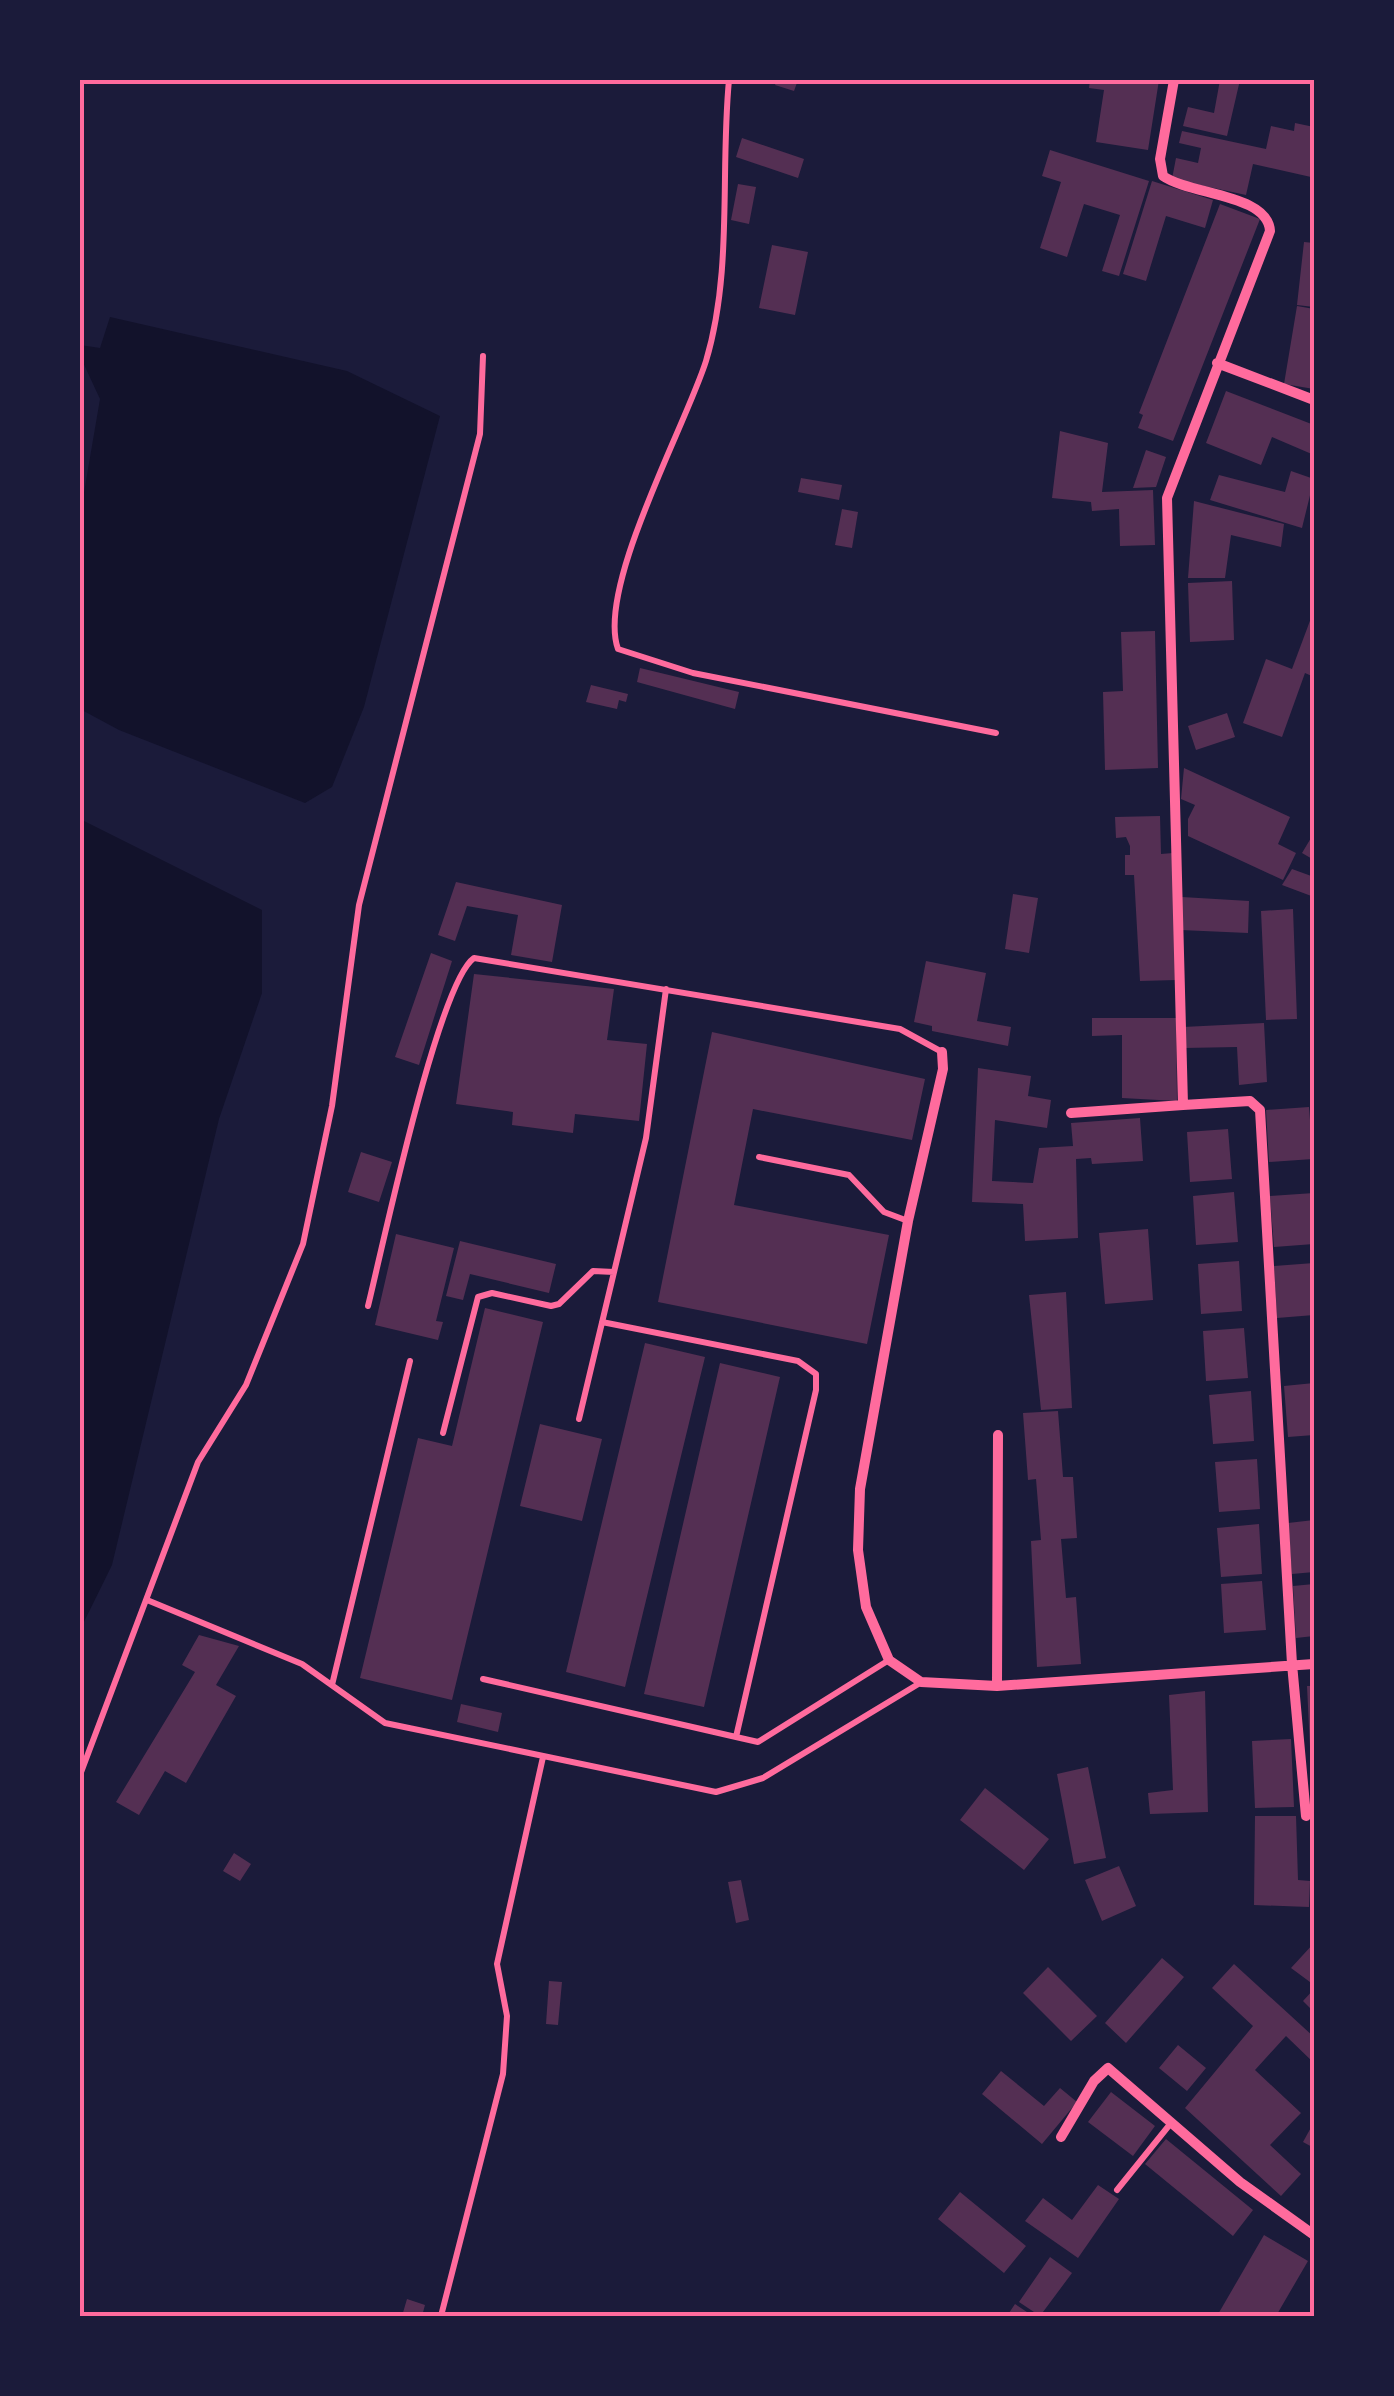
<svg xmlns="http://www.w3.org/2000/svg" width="1394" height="2396" viewBox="0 0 1394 2396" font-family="'Roboto Condensed',sans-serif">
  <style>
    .water { fill: #12122b }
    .building { fill: #542f53 }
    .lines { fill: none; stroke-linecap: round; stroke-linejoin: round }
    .service { stroke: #ff6b9d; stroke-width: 6 }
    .minor { stroke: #ff6b9d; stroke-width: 10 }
    .neatline { fill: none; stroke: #ff6b9d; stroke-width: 4 }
  </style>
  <rect width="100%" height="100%" fill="#1b1b3a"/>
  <path class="water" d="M110 317 347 371 440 416 364 707 332 787 305 803 119 730 80 709V516L100 399 80 356V345L100 348Z
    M80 819 262 910V993L219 1119 112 1565 80 1630Z"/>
  <path class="building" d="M777 80H798L794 91 775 85Z
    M1090 80H1159L1148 150 1096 142 1104 90 1089 88Z
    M1220 80H1240L1227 136 1183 126 1188 107 1214 113Z
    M1295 123 1314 127 1311 177 1253 164 1246 195 1172 179 1176 158 1198 163 1201 148 1179 143 1182 131 1266 149 1271 126 1294 131Z
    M742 138 804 159 798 178 736 157Z
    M1050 150 1149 181 1119 276 1102 271 1120 215 1084 204 1067 257 1040 248 1061 182 1042 176Z
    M1152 181 1213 200 1205 228 1166 216 1146 281 1123 274Z
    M738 184 756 187 749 224 731 220Z
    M1220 204 1260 219 1173 441 1138 428 1143 415 1139 413Z
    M1304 242 1314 243V307L1297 305Z
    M772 245 808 252 795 315 759 308Z
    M1297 306 1314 309V389L1284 384Z
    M1226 391 1314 425V455L1272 437 1261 465 1206 443Z
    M1060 431 1108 443 1102 492 1153 490 1155 545 1120 546 1119 509 1092 511 1091 502 1052 498Z
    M1146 450 1166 457 1156 487 1133 488Z
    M1291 471 1314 479 1302 528 1210 500 1219 475 1285 492Z
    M801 478 842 485 839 500 798 492Z
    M1194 501 1284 524 1281 547 1231 535 1225 578H1188Z
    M842 509 858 512 852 548 835 545Z
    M1232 581 1234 640 1190 642 1188 583Z
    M1314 610V677L1305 673 1282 737 1243 723 1266 659 1292 669Z
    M1155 631 1158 768 1105 770 1103 692 1123 691 1121 632Z
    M640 668 739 692 735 709 637 682Z
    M591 685 628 694 626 702 619 700 617 709 586 702Z
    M1227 713 1235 737 1196 750 1188 726Z
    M1184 768 1290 817 1278 844 1296 853 1283 880 1188 836V819L1195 805 1181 799Z
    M1160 816 1161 854 1173 853 1176 980 1140 981 1134 875H1125V855H1130V846L1126 837 1116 838 1115 817Z
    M1314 833V860L1302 853Z
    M1292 869 1314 877V897L1282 885Z
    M456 882 562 905 552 962 511 955 518 915 467 906 455 941 438 935Z
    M1013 894 1038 898 1029 953 1005 949Z
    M1182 897 1249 901 1248 933 1181 930Z
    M1293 909 1297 1019 1266 1020 1261 911Z
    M431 953 452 961 419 1065 395 1057Z
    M926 961 986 973 977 1021 1011 1027 1008 1046 932 1031V1026L914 1022Z
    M474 974 614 989 607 1040 647 1044 639 1121 575 1114 573 1133 512 1125 513 1112 456 1104Z
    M1092 1018H1176L1177 1101 1122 1098V1035L1092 1036Z
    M1264 1023 1267 1082 1239 1085 1237 1047 1184 1048 1183 1027Z
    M712 1032 925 1079 912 1140 753 1109 734 1205 889 1235 867 1344 658 1302Z
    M978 1068 1031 1076 1028 1096 1051 1100 1047 1128 995 1120 992 1181 1033 1183 1039 1148 1073 1146 1071 1123 1140 1118 1143 1161 1092 1164 1091 1158 1076 1159 1078 1238 1025 1241 1023 1204 972 1202Z
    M1309 1107 1313 1159 1269 1162 1266 1110Z
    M1228 1129 1232 1179 1190 1182 1187 1132Z
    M361 1152 392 1162 379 1202 348 1192Z
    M1234 1192 1238 1242 1196 1245 1193 1196Z
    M1314 1193V1244L1274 1247 1270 1196Z
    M1148 1229 1153 1300 1105 1304 1099 1233Z
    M396 1234 454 1248 436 1321 443 1322 438 1340 375 1325Z
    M460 1241 556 1264 549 1293 470 1274 463 1300 446 1296Z
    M1239 1261 1242 1311 1201 1314 1198 1264Z
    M1314 1263V1315L1277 1318 1274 1266Z
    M1066 1292 1072 1408 1041 1410 1029 1295Z
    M485 1308 543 1322 452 1700 360 1678 418 1438 452 1446Z
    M1244 1328 1248 1378 1206 1381 1203 1331Z
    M645 1343 705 1357 625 1687 566 1672Z
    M720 1363 780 1377 704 1707 644 1694Z
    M1314 1383V1435L1288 1437 1284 1386Z
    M1251 1391 1254 1441 1213 1444 1209 1395Z
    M1058 1411 1063 1477H1073L1077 1538 1061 1539 1066 1598 1076 1597 1081 1664 1037 1667 1031 1541 1041 1540 1036 1479 1028 1480 1023 1413Z
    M540 1424 602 1439 582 1521 520 1506Z
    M1257 1459 1260 1509 1219 1512 1215 1462Z
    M1314 1520V1572L1292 1574 1288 1523Z
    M1259 1524 1262 1574 1221 1577 1217 1528Z
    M1262 1581 1266 1630 1224 1633 1221 1584Z
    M1314 1584V1636L1296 1638 1293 1586Z
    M199 1635 239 1646 216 1685 236 1696 186 1783 165 1771 139 1815 116 1802 195 1672 182 1665Z
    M1307 1686H1314V1768H1311Z
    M1205 1691 1208 1812 1150 1814 1148 1793 1173 1790 1169 1695Z
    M461 1704 502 1713 498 1732 457 1722Z
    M1291 1739 1294 1807 1255 1808 1252 1741Z
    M1088 1767 1106 1858 1074 1864 1057 1774Z
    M985 1788 1049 1839 1024 1870 960 1820Z
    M1255 1816H1296L1298 1880 1310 1881 1309 1907 1254 1905Z
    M234 1853 251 1864 240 1881 223 1871Z
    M1119 1866 1136 1906 1102 1921 1085 1880Z
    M741 1880 749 1920 736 1923 728 1882Z
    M1314 1943V1985L1291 1968Z
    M1162 1958 1184 1977 1126 2043 1105 2023Z
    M1234 1964 1314 2037V2063L1286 2036 1255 2070 1301 2113 1270 2145 1301 2174 1281 2196 1185 2108 1253 2026 1212 1988Z
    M1048 1967 1097 2016 1071 2041 1023 1993Z
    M549 1981 562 1982 558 2025 546 2024Z
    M1314 1989V2012L1303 2001Z
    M1178 2045 1206 2068 1187 2091 1159 2068Z
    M1001 2071 1044 2106 1060 2088 1077 2102 1042 2144 982 2094Z
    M1111 2092 1155 2126 1133 2156 1088 2122Z
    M1314 2122V2148L1303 2142Z
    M1166 2139 1253 2210 1233 2236 1145 2164Z
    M1098 2185 1119 2199 1078 2258 1025 2221 1043 2198 1072 2220Z
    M960 2192 1026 2246 1004 2273 938 2219Z
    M1264 2235 1308 2261 1276 2316H1217Z
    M1050 2257 1072 2273 1040 2316 1019 2302Z
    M407 2299 425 2305 422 2316H402Z
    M1015 2304 1033 2316H1007Z"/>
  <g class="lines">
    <path class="service" d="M729 80C720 172 733 271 706 361 686 425 596 588 618 649L693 673 996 733
      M759 1157 849 1175 884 1212 908 1221
      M368 1306C382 1250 438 983 474 958L900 1029 942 1052
      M602 1322 798 1361 816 1374V1390L736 1737 758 1742 889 1660
      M579 1419 646 1138 666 989
      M443 1433 478 1297 492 1293 551 1306 559 1304 593 1271 614 1272
      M147 1600 302 1664 385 1723 716 1792 763 1778 920 1683
      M483 1679 736 1737
      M332 1685 410 1361
      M80 1775 198 1462 246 1385 303 1244 332 1106 359 905 480 434 483 356
      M1117 2190 1171 2123
      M441 2316 503 2074 507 2016 497 1964 543 1757"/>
    <path class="minor" d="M1174 80 1160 159 1163 176C1190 195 1268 194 1270 231L1167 498 1183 1105 1250 1101 1260 1110 1292 1664 1306 1816
      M1217 363 1314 400
      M942 1052 943 1069 908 1221 860 1489 858 1550 866 1607 889 1660 921 1682 997 1686 1314 1664
      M1071 1113 1183 1105
      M997 1686 998 1435
      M1061 2137 1094 2081 1108 2068 1240 2182 1314 2235"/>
  </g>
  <rect width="1394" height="2396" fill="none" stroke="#1b1b3a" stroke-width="165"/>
  <rect x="82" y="82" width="1230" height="2232" class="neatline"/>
</svg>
